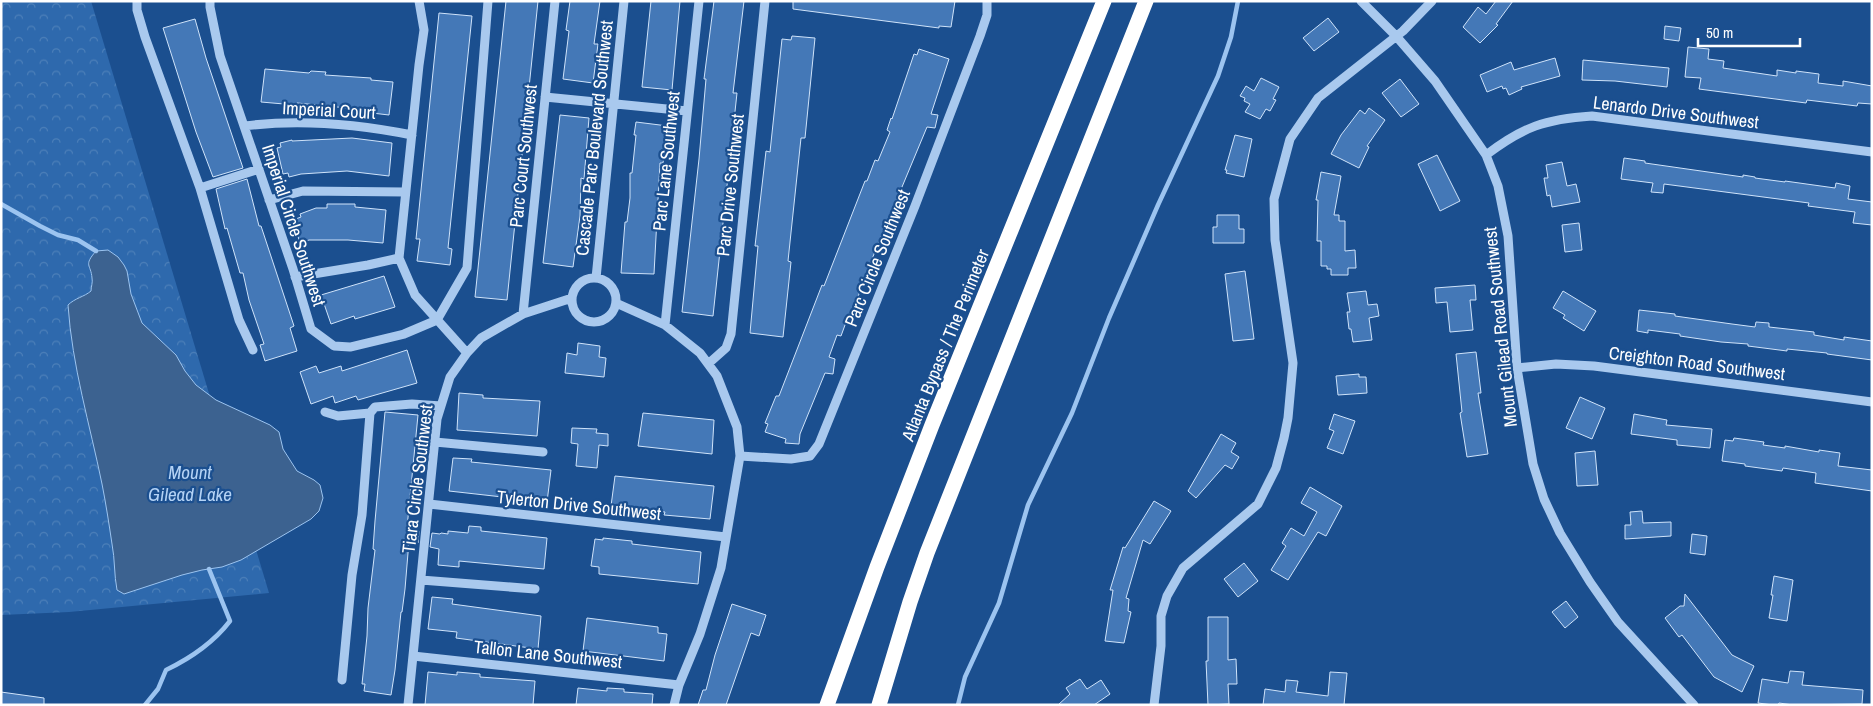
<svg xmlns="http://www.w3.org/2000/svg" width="1873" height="706" viewBox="0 0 1873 706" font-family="'Archivo Narrow',sans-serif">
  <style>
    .forest { fill: url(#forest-crowns) }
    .water { fill: #3c6290; stroke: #9cc4f0 }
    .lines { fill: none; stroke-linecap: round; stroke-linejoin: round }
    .stream { stroke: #9cc4f0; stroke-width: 4.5 }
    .building { fill: #4478b7; stroke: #cfe3fa }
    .minor { stroke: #a9c9ee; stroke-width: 9 }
    .highway { stroke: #fff; stroke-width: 15 }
    .labels { text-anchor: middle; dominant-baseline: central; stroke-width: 4.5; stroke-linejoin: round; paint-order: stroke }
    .street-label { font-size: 18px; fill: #fff; stroke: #1b4f8f }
    .water-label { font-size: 19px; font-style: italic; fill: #b5d3f5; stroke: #1b4f8f }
  </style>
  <defs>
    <pattern id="forest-crowns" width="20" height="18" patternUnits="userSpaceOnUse" patternTransform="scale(1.25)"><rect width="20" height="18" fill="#2e69ad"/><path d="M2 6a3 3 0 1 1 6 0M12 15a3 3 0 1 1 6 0" fill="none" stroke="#4d80b9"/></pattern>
  </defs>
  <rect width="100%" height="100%" fill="#1b4f8f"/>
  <path class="forest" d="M1 1H91L269 593 69 612 1 615Z"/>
  <path class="water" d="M108 250 118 257 124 265 127 271 131 294 142 323 176 355 185 371 196 385 216 400 270 425 279 432 283 449 297 471 314 480 320 485 323 498 319 511 311 519 241 560 222 567 202 570 182 575 124 594 117 590C114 575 115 559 112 544 109 524 106 504 102 484 90 425 72 366 68 305 75 298 84 297 91 291 91 287 93 282 92 278 91 264 83 266 96 251Z"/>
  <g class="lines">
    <path class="stream" d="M1 204 40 226 58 235 78 240 96 251
      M145 705 158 689 166 670C191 658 213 643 230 621L209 569
      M958 705 965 677 999 603 1028 505 1072 413 1109 318 1158 205 1218 76 1231 37 1238 1"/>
  </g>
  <path class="building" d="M506 1H538L507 300 475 297Z
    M570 1H600L594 44H598L593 83 563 79 569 31 566 30Z
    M651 1H680L672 90 642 87Z
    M714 1H744L733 93H737L713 316 682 312 699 159 706 79H704Z
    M793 1H955L951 27 939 26V28L793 9Z
    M1496 1H1513L1496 24 1498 25 1480 43 1463 27 1478 7 1486 14Z
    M439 13 472 16 448 248 452 249 450 265 417 261 420 239H416Z
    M1328 18 1339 32 1314 51 1303 38Z
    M195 19 206 58 243 168 213 177 196 132 163 28Z
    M1665 26 1681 28 1679 41 1664 39Z
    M792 36 815 38 805 138H801L788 261 791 262 783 337 750 333 758 246H755L766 151 770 152 782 39 791 40Z
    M1688 47 1709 49 1708 59 1724 61 1723 68 1777 76V70L1796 73V71L1819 74 1818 83 1843 86V81L1872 86V104L1858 103 1857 106 1807 100 1806 103 1699 89 1701 78 1685 77Z
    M919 49 949 59 931 114 938 115 935 128 927 127 912 163 874 254 856 302 858 303 856 314H849L841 336 837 335 829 357 835 359 833 374 825 373 800 434 799 444 785 443 786 439 765 432 768 424 765 423 776 396H779L822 285 824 286 865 181H867L875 160 878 161 890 132 887 130 891 118 892 119 914 54 917 55Z
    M1555 58 1560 76 1521 87 1522 89 1509 95 1506 88 1503 89 1502 86 1487 92 1480 75 1511 62 1514 70Z
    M1583 60 1669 68 1667 87 1615 81 1582 80Z
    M265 69 309 73 311 71 326 72 325 75 371 78V80L393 82 389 115 372 113 373 111 328 106 297 103V108L283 106 284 104 261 102Z
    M1261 78 1279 87 1273 99 1276 100 1270 111 1266 109 1260 119 1245 112 1250 104 1244 101 1245 98 1240 96 1246 86 1254 91Z
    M1400 79 1419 104 1401 117 1382 93Z
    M1369 108 1385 120 1367 146 1369 147 1359 168 1331 154 1341 135 1360 110 1365 114Z
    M560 115 589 118 584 179 581 178 580 216 573 267 543 263Z
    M636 122 668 126 663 163H660L654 274 621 273 625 222H627L630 198V173H632L636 135H634Z
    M1235 135 1252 139 1244 177 1226 173 1227 170H1225Z
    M352 138 392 143 389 176 347 171 301 174 289 177 288 173 283 174 277 148 281 147 280 143 292 140V141Z
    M1437 155 1460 201 1440 211 1418 164Z
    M1624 158 1645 161V163L1743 177V175L1755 177V178L1785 182V181L1835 188 1836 183 1850 186 1848 199 1872 202V225L1853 223 1855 212 1808 206 1809 203 1664 184 1663 193 1651 192 1653 183 1621 179Z
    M1562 162 1567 186 1576 184 1580 202 1552 207 1550 195 1547 196 1544 178H1548L1546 165Z
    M1321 172 1341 176 1334 215H1339V221H1345V251L1355 250 1356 268H1348V275H1331V269H1327V266H1321V241H1317L1318 200H1316Z
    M247 179 259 226H261L294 326 290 328 297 351 265 361 260 345 264 344 249 300 243 273H240L227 228 225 229 216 189Z
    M327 204H355V207L386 210 383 243 348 240H309L300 243 293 220 301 217 300 214 316 208H327Z
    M1217 215H1239V229H1244V243H1213V227H1217Z
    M1579 223 1582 250 1565 252 1562 225Z
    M1245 271 1254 339 1233 341 1225 274Z
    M384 276 395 307 355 319 354 316 331 324 321 295Z
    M1475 285 1476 300H1470L1473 330 1450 332 1447 302 1436 303 1435 288Z
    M1366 291 1368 305 1377 304 1379 316 1369 318 1372 340 1353 342 1351 329H1349L1347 312H1350L1347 293Z
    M1563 291 1596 311 1584 331 1563 318 1565 315 1553 308Z
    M1639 310 1675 314V316L1732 324 1755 327 1756 322 1769 323V327L1814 332V335L1844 340V337L1872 341V360L1827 354V353L1787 349V351L1748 346V344L1721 342 1680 336V334L1648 330V333L1637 331Z
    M578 343 600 346 599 357 606 358 604 377 565 373 567 353 577 355Z
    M407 350 417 383 358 400 356 396 335 403 333 396 311 404 300 372 316 366 319 373 341 366 342 371Z
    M1476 352 1481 393H1478L1488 454 1467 457 1460 413 1462 412 1456 354Z
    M1359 374V377H1366L1367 393 1338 395 1336 376Z
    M459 393 483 395V398L540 401 537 436 457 430Z
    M1580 397 1605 408 1592 439 1566 428Z
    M385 412 418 415 407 528 419 531 418 543 409 541 405 589 402 612H401L395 670 391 695 364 691 365 684H362L367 636 368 608 375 550 373 549 375 521Z
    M643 413 714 420 712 454 638 446Z
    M1334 414 1355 421 1343 454 1327 448 1334 431 1329 429Z
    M1634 414 1667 420 1666 425 1712 429 1710 448 1677 445V440L1631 434Z
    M572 428 597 429 596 433 608 434V446L599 445 597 468 576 466 578 444 571 443Z
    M1221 434 1236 443 1231 452 1239 457 1232 469 1225 465 1196 498 1188 491Z
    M1734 438 1764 442 1763 445 1785 448V446L1819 452V450L1840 453 1838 466 1872 470V491L1815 483 1816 473 1783 468 1782 471 1745 466V464L1722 461 1725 440 1733 441Z
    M1595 451 1598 485 1577 486 1575 453Z
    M453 458 472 459 471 462 551 470 547 502 449 491Z
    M615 476 714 486 710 519 664 515 665 512 611 506Z
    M1310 487 1342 506 1326 536 1318 532 1288 580 1271 570 1286 546 1282 543 1291 528 1304 536 1317 512 1301 503Z
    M1154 501 1171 511 1150 544 1143 540 1126 598 1129 599 1128 611 1131 612 1124 643 1105 641 1113 590H1110L1123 547 1125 548Z
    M1642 511 1643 523 1671 522V536L1625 539V525H1631L1630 512Z
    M469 526 481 527V531L547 538 544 569 459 561V567L438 565 439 549 430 547 432 533 440 534 441 533 448 534V531L468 533Z
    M1692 534 1707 536 1705 555 1690 553Z
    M603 538 632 541V544L701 552 698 584 599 574V567L591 566 595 539 603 540Z
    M1244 563 1258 581 1238 597 1224 579Z
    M1774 576 1793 580 1787 621 1769 618 1773 595H1771Z
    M1685 594 1732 655 1754 666 1742 692 1714 677 1682 635 1679 637 1665 618 1680 606H1684Z
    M432 597 453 599 452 604 541 616 538 649 456 638 457 632 428 629Z
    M1566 601 1578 617 1565 628 1552 612Z
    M732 604 766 615 759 636 751 633 726 705H698L703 690H706L715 655Z
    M1208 617H1228V660L1236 659 1237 684H1228L1229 704 1208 705 1206 661H1208Z
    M587 618 658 627V633L667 634 664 661 583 651Z
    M1790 671 1804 672 1802 685 1863 690 1862 704 1793 705 1779 703 1778 705H1773L1758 703 1762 679 1788 683Z
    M428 672 457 675V672L480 674V677L535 681 533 705H425Z
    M1330 672 1347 673 1344 705H1263L1265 689 1285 692 1286 680 1298 681 1296 692 1328 696Z
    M1080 679 1087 689 1101 680 1110 694 1094 705H1058L1070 694 1066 688Z
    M578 688 607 691V688L624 689V692L653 694 652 705H576Z
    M1 692 44 698V705H1Z"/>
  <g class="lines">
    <path class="minor" d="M137 1V10L145 37 200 188
      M210 1V7L220 56 293 269 311 329 334 346 350 347 404 334 437 320
      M419 1 424 30 419 65 399 258 415 295 467 353
      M1361 1 1396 36 1435 81 1486 155 1498 186 1508 236 1517 368 1533 464 1544 499 1560 533 1590 582 1618 622 1694 705
      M545 97 687 111
      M244 126C299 119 357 124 412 135
      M1486 155C1523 127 1545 119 1592 116L1872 152
      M269 200 303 191 405 192
      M295 277 368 265 399 258
      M596 278 624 1
      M572 300a22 22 0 1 1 44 0a22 22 0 1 1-44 0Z
      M616 303 665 325 700 353 717 376 737 427 740 456 721 568 700 634 679 685 674 705
      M523 314 555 1
      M437 320 467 268 488 1
      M665 325 699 1
      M253 350 239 320 200 188 259 169
      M708 364 726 348 731 334 765 1
      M1517 368 1556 364 1594 366 1872 402
      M325 412 338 416 370 413
      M435 442 543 452
      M740 456 791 459 810 456 819 444 915 206 980 36 987 15V1
      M429 504 726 537
      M421 580 535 589
      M413 656 679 685
      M342 680 352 575 362 515 370 413 375 407 412 404 441 406
      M408 705 437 419 450 377 467 353 481 338 523 314 572 298
      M1154 705 1161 646V616L1167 596 1183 568 1258 504 1276 468 1284 438 1288 418 1293 363 1275 240 1274 199 1290 139 1318 98 1403 31 1432 1"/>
    <path class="highway" d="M827 705 877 567 932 425 1104 1
      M879 705 910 602 927 553 1146 1"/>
  </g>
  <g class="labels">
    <g class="street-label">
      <text transform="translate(329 110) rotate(3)">Imperial Court</text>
      <text transform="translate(1676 112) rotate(7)">Lenardo Drive Southwest</text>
      <text transform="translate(594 138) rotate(-84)">Cascade Parc Boulevard Southwest</text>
      <text transform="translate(523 156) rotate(-84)">Parc Court Southwest</text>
      <text transform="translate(666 161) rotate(-84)">Parc Lane Southwest</text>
      <text transform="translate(730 185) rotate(-84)">Parc Drive Southwest</text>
      <text transform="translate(294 225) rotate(72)">Imperial Circle Southwest</text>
      <text transform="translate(877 258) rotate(-68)">Parc Circle Southwest</text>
      <text transform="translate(1500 327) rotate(-96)">Mount Gilead Road Southwest</text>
      <text transform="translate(945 345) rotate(-68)">Atlanta Bypass / The Perimeter</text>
      <text transform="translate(1697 363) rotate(7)">Creighton Road Southwest</text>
      <text transform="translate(417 479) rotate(-83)">Tiara Circle Southwest</text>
      <text transform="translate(579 505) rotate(6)">Tylerton Drive Southwest</text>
      <text transform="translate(548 654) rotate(6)">Tallon Lane Southwest</text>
    </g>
    <g class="water-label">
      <text x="190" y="472">Mount<tspan x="190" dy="22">Gilead Lake</tspan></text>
    </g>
  </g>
  <rect width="1873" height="706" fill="none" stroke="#ffffff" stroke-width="5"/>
  <path d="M1698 38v8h102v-8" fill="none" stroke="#ffffff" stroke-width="2.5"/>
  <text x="1706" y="38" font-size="15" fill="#ffffff" stroke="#1b4f8f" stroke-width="4" paint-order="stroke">50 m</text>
</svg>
